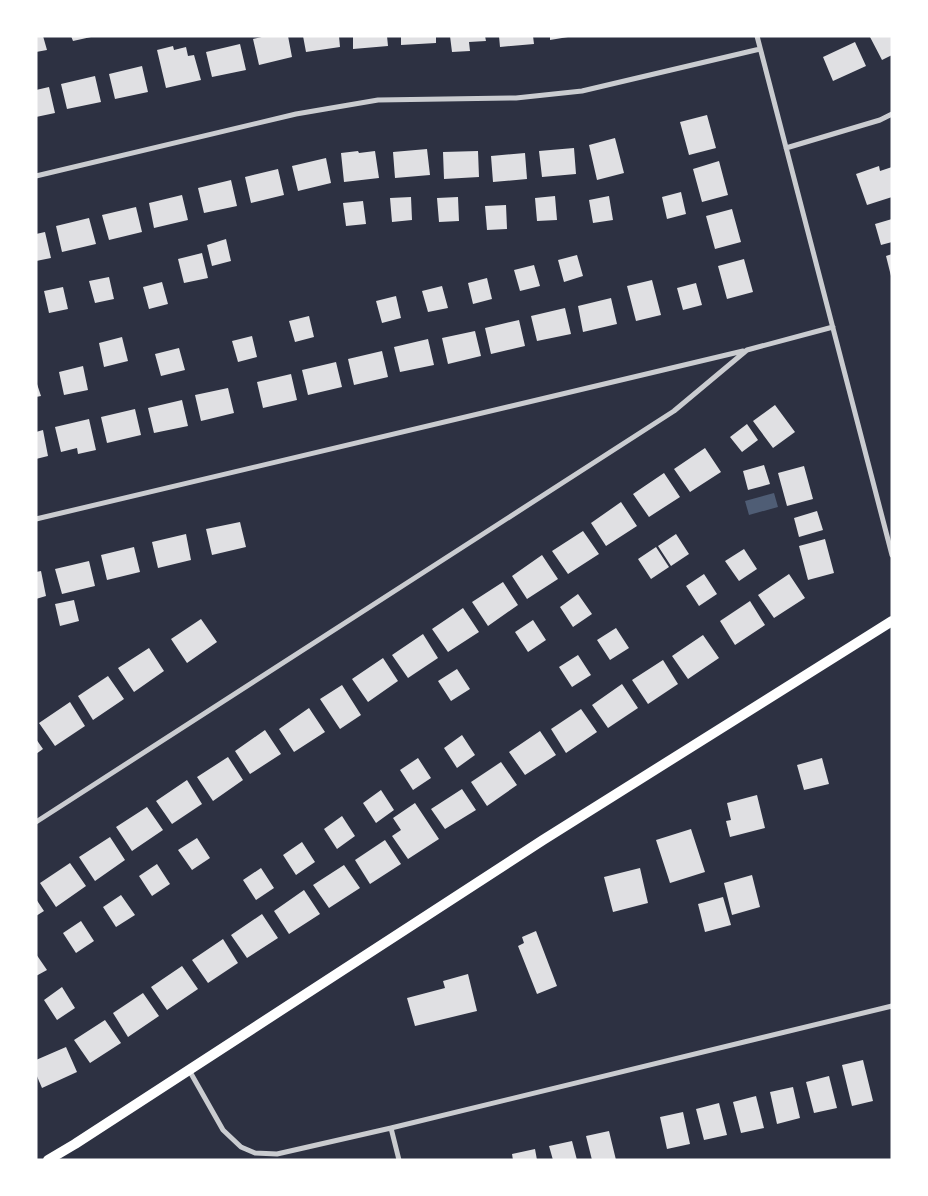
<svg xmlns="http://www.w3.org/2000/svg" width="928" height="1196" viewBox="0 0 928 1196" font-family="'PT Sans',sans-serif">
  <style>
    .water { fill: #4f5d75 }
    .building { fill: #e0e0e3 }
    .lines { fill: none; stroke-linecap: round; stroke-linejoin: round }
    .minor { stroke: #caccd0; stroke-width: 5 }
    .secondary { stroke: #fff; stroke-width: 10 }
  </style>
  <rect width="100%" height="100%" fill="#2d3142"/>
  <path class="water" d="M774 493 778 507 749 515 745 501Z"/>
  <path class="building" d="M36 36H43L47 50 36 52Z
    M71 36H91V37L73 41Z
    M266 36H288L292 57 259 65 253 39Z
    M303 36H339L340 47 306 52Z
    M353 36H387L388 46 353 49Z
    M401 36H436V43L401 45Z
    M450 36H485L486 41 469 42 470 51 452 52Z
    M499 36H533L534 44 500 47Z
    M550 36H568V37L550 40Z
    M871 36H892V55L882 60 870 37Z
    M855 42 866 66 833 81 823 57Z
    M240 44 246 70 212 77 206 52Z
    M173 46 174 50 186 47 188 56 194 55 201 80 166 88 157 50Z
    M142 66 148 92 115 99 109 74Z
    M95 76 101 102 67 109 61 84Z
    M49 87 55 113 36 117V90Z
    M707 115 716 148 689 155 680 122Z
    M615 138 624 173 597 180 589 145Z
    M574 148 576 174 542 177 539 151Z
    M427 149 430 175 395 178 393 152Z
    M358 151 359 153 375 151 379 178 344 182 341 153Z
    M478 151 479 177 444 179 443 152Z
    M525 153 527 179 493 182 491 156Z
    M326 158 331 183 298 191 292 166Z
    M719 161 728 195 702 202 693 169Z
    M879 166 880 171 892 167V197L867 205 856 174Z
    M278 169 284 195 251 203 245 177Z
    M231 180 237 206 204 213 198 188Z
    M681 192 686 214 667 219 662 197Z
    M182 195 188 220 154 228 149 203Z
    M555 196 557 220 537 221 535 198Z
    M609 196 613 220 593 223 589 200Z
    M411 197 412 220 392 222 390 198Z
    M458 197 459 221 439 222 437 198Z
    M363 201 366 224 346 226 343 203Z
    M506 205 507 229 487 230 485 206Z
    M136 207 142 232 109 240 102 215Z
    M732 209 741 242 715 249 706 216Z
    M89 218 96 244 62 252 56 226Z
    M892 219V242L881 245 875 224Z
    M45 232 51 258 36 261V234Z
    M226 239 231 261 212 266 207 245Z
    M202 253 208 278 184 283 178 259Z
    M892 254V276H891L886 256Z
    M577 255 583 276 564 282 558 260Z
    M744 259 753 292 727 299 718 266Z
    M534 265 540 286 520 291 514 270Z
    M109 277 114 299 95 303 89 281Z
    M487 278 492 299 473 304 468 283Z
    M652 280 661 315 636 321 627 286Z
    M162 282 168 304 149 309 143 287Z
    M696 283 702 305 683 310 677 288Z
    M442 286 448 308 428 312 422 291Z
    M63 287 68 309 49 313 44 291Z
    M396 296 401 318 382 323 376 301Z
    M611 298 617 324 583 332 578 306Z
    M565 308 571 334 537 341 531 316Z
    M309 316 314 337 295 342 289 321Z
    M519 320 525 346 491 354 485 328Z
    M475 331 481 356 448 364 442 338Z
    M252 336 257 357 238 362 232 341Z
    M122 337 128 361 104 367 99 343Z
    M428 339 434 365 400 372 394 347Z
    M179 348 185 370 161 376 155 354Z
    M382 351 388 377 354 385 348 359Z
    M336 362 342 387 308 395 302 370Z
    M83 366 88 390 64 395 59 372Z
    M291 374 297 400 263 408 257 382Z
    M36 381 41 396 36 397Z
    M228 388 234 413 201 421 195 395Z
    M182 400 188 426 154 433 148 408Z
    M775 405 795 432 773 448 753 421Z
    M135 409 141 435 107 443 101 417Z
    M89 419 96 450 78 454 77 448 61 452 55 427Z
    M747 424 758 440 742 452 730 437Z
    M43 430 48 456 36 459V432Z
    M705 448 721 472 690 492 674 469Z
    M764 465 770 484 748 490 743 471Z
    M804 466 813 499 787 506 778 473Z
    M664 473 680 497 649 517 633 494Z
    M621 502 637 526 606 546 591 523Z
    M817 511 823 530 799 537 794 518Z
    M240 522 246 547 212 555 206 529Z
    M583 531 599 554 568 574 552 551Z
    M186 534 191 560 158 568 152 542Z
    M676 534 689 554 671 566 658 546Z
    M825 539 834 573 808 580 799 546Z
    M134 547 140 572 107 580 101 555Z
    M656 547 669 567 651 579 638 559Z
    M744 549 757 569 739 581 725 561Z
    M542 555 558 579 527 599 512 576Z
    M89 561 95 586 62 594 55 569Z
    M41 571 46 596 36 599V572Z
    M704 574 717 594 699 606 686 586Z
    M789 574 805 598 774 618 758 595Z
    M503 582 518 605 488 626 472 602Z
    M578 594 592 614 573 627 560 607Z
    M74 600 79 621 60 626 55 604Z
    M750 601 765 625 735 645 720 621Z
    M463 608 479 632 448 652 432 629Z
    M201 619 217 642 187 663 171 639Z
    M533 620 546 640 528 652 515 632Z
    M616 628 629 648 610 660 597 640Z
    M423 634 438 658 408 678 392 655Z
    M703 635 719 658 688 679 672 656Z
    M149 648 164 671 134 692 118 668Z
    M578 655 591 675 572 687 559 667Z
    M383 658 398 681 368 702 352 679Z
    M663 660 678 684 648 704 632 680Z
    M457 669 470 689 451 701 438 681Z
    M108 676 124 699 93 720 78 696Z
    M622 684 638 708 608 728 592 705Z
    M342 685 361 715 340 729 320 699Z
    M70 702 85 726 55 746 39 723Z
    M309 708 325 732 294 752 279 729Z
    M581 709 597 732 566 753 551 729Z
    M265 730 281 754 250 774 235 751Z
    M540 731 556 755 525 775 509 752Z
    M462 735 475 755 457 768 444 748Z
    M36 739 43 749 36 754Z
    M228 757 243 780 213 801 197 777Z
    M418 758 431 778 413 790 400 770Z
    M822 758 829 784 804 790 797 765Z
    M501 762 517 785 487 806 471 782Z
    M187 780 202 804 172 824 156 801Z
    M462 789 476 810 445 829 431 809Z
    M381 790 394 810 376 823 363 803Z
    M757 795 765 828 730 837 726 821 731 820 727 803Z
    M415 803 439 839 408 859 392 836 401 830 393 818Z
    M147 807 163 830 132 851 116 827Z
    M342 816 355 836 337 849 324 829Z
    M691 829 705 872 670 883 656 840Z
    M110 837 125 860 95 881 79 857Z
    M197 838 210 858 192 870 178 850Z
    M385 840 401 864 370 884 355 860Z
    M302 842 315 862 296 875 283 855Z
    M70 863 86 886 56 907 40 883Z
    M157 864 170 884 152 896 139 876Z
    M344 865 360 888 329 908 313 885Z
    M261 868 274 888 256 900 243 880Z
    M640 868 648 903 613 912 604 877Z
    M752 875 760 907 732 915 724 883Z
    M304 890 320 914 289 934 274 911Z
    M121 895 135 915 116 927 103 907Z
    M723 897 731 925 705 932 698 904Z
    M36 899 44 911 36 916Z
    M262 914 278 938 247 958 231 935Z
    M81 921 94 941 76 953 63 933Z
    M536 931 557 986 537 994 518 946 524 943 522 937Z
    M223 939 238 963 208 983 192 960Z
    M36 954 47 970 36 976Z
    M182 966 198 989 167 1010 151 987Z
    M468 974 477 1011 415 1026 407 998 445 988 443 981Z
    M62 987 75 1008 57 1020 44 1000Z
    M143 993 159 1016 128 1037 113 1013Z
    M105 1020 121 1043 90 1063 74 1040Z
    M66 1047 77 1072 42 1088 36 1074V1060Z
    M863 1060 873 1101 852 1106 842 1065Z
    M829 1076 837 1108 814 1113 806 1082Z
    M793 1087 800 1118 777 1124 770 1092Z
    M756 1096 764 1128 741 1133 733 1102Z
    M719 1103 727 1135 704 1140 696 1109Z
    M683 1112 690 1144 667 1149 660 1117Z
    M609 1131 616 1160H592L586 1136Z
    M572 1141 577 1160H553L549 1146Z
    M535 1149 537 1160H513L512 1154Z"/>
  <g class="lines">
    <path class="minor" d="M757 36 892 555
      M786 148 880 120 892 114
      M36 176 296 114 378 100 516 98 582 91 760 49
      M36 519 743 351
      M36 822 674 411 747 350 833 327
      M189 1070 223 1130 241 1147 255 1153 277 1154 391 1128 892 1006
      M391 1128 399 1160"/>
    <path class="secondary" d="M48 1160 75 1144 543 840 892 621"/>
  </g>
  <rect width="928" height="1196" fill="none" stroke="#ffffff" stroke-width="75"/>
</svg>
